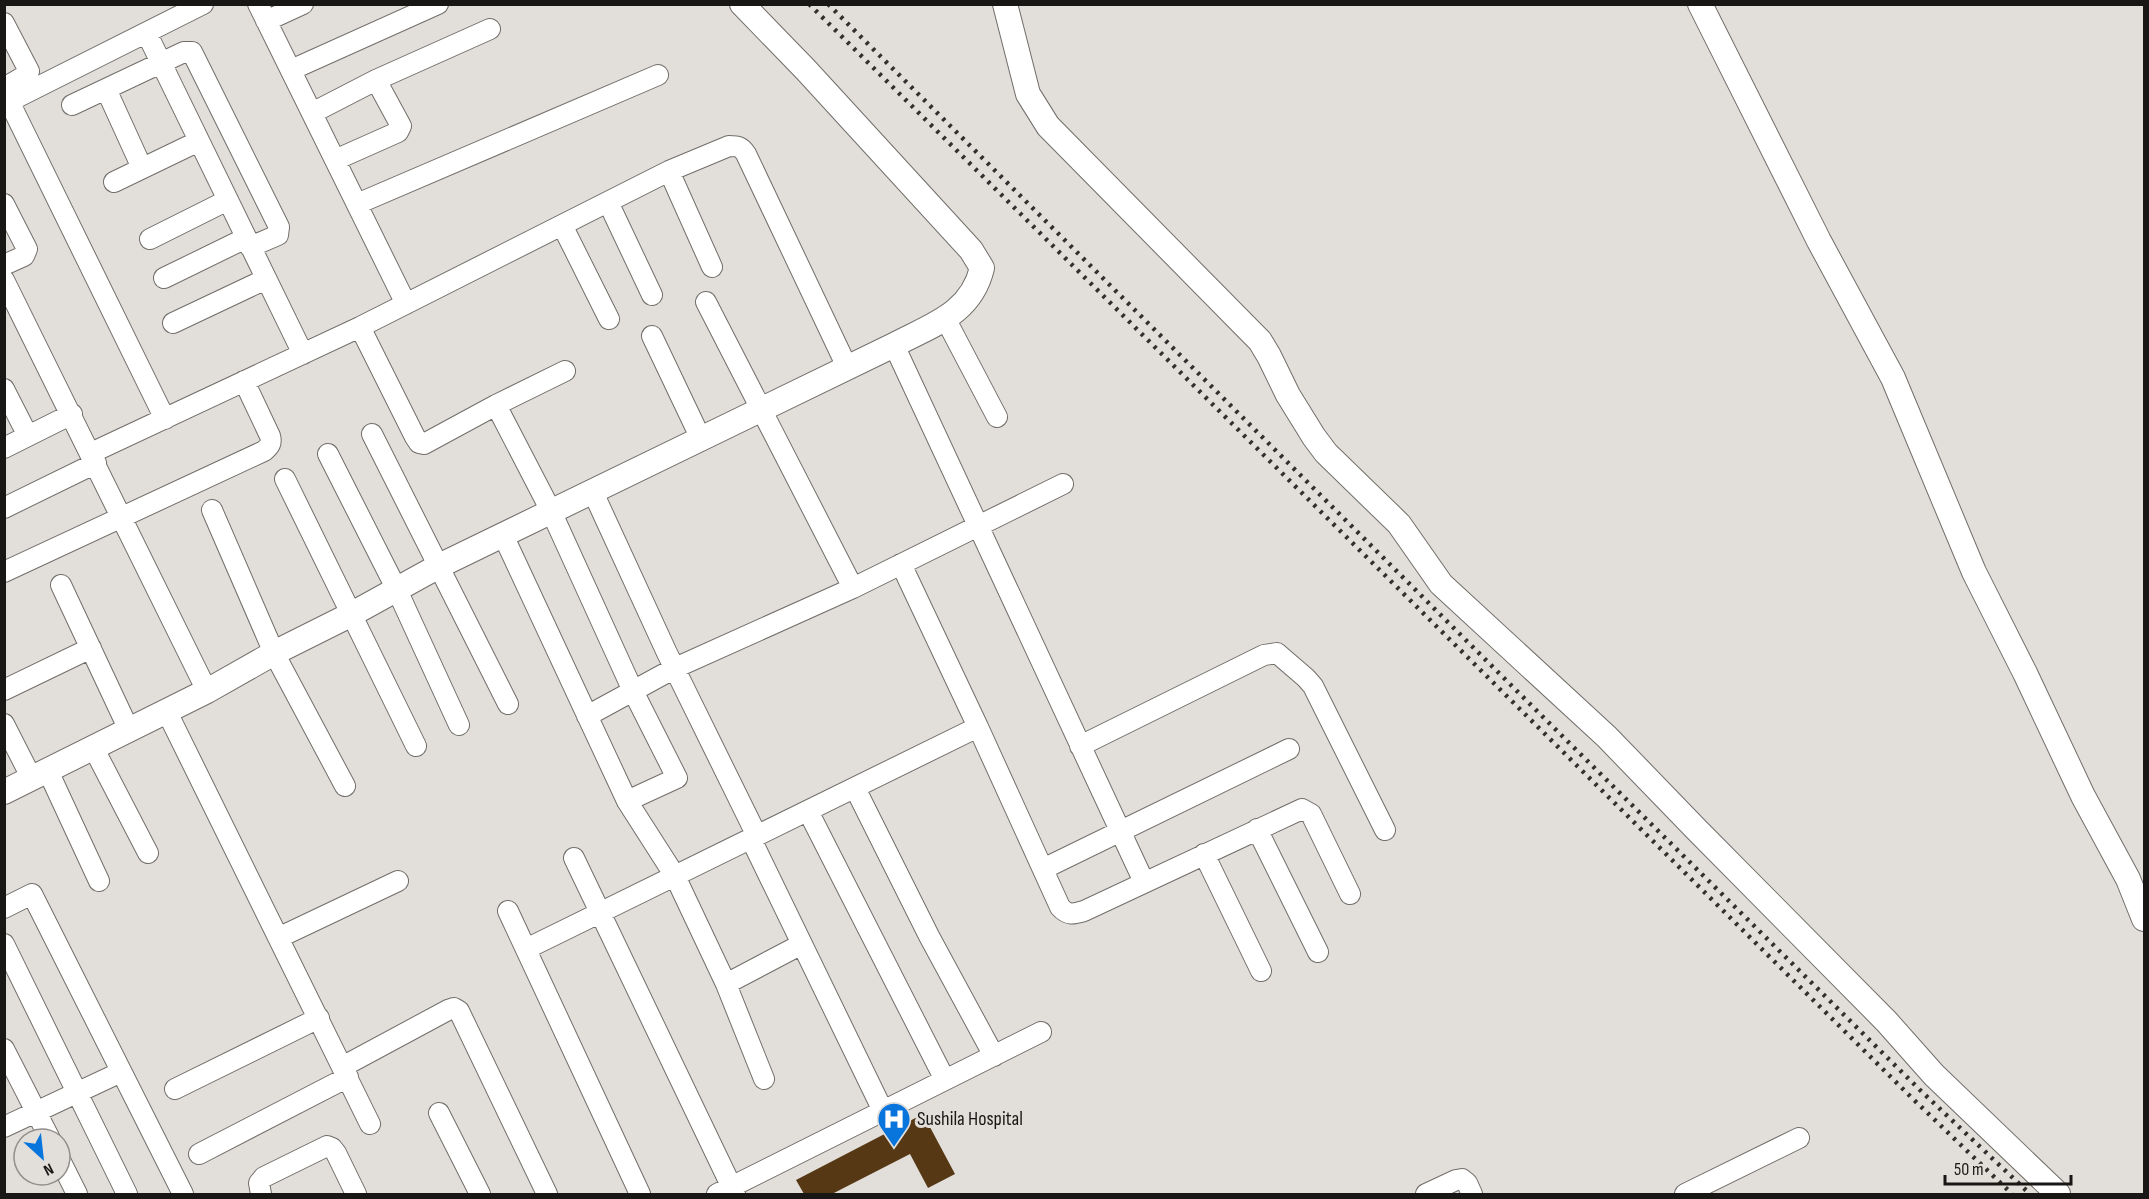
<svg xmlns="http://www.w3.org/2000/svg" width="2149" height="1199" viewBox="0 0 2149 1199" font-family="'Sofia Sans Condensed',sans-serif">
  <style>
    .building { fill: #563914 }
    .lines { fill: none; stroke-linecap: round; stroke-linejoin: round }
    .minor-casing { stroke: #716e6a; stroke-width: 22 }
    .tertiary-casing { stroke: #716e6a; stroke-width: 26 }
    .minor { stroke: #fff; stroke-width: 20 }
    .tertiary { stroke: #fff; stroke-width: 24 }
    .rail { stroke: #32302f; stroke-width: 4.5; stroke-dasharray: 3 6; stroke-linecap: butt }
    .labels { text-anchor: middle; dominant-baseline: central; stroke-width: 6; stroke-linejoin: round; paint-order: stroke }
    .poi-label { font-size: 20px; fill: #181716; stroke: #e2deda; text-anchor: start }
  </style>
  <rect width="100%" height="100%" fill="#e2deda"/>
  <path class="building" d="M923 1114 955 1174 928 1188 910 1154 832 1194H804L796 1180Z"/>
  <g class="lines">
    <g class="minor-casing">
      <path id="minor" d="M258 4 406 304
        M266 21 303 4
        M4 23 29 71 28 74 4 88
        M150 40 303 354
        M291 70 438 4
        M106 89 142 168
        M4 91 165 419
        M10 101 203 4
        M72 105 184 52H192L279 227 278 235 250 247
        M312 113 376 80 490 29
        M335 160 398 132 401 126 376 80
        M669 171 712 267
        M114 182 199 141
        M608 202 652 295
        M4 204 27 249 24 256 4 265
        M357 204 658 75
        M562 225 609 319
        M150 239 228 200
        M164 278 246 238
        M4 280 207 691
        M706 302 853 588
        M945 318 997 417
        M173 323 266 279
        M360 327 415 437 419 443 424 444 496 405 565 371
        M652 336 701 439
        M894 345 1144 882
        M4 389 28 436
        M496 405 551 511 633 691 677 778 627 801
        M372 434 508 704
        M4 448 72 414
        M91 453 360 327 669 171 729 146C737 146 741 146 746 154L847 367
        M328 454 397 590 459 725
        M285 479 416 746
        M592 490 667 653 757 836
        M4 508 96 463
        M212 510 274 653 345 786
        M503 535 627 801 675 876 726 984 802 944
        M4 572 264 451C270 446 272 443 270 436L244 381
        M61 585 129 730
        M4 690 91 648
        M167 712 370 1124
        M587 716 675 668 853 588 1063 484
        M4 724 32 779
        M978 727 1060 907C1068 916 1074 914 1084 911L1302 809 1311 814 1350 894
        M1080 746 1264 655 1277 653 1306 678 1313 686 1385 830
        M93 747 148 853
        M48 771 99 881
        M855 788 929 936 994 1056
        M808 811 945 1080
        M1257 829 1318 952
        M751 839 883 1111
        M1204 854 1261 971
        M574 858 735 1194
        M1043 869 1289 749
        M4 908 32 894 183 1194
        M508 911 640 1194
        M280 937 398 881
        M4 944 127 1194
        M526 949 978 727 901 564
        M726 984 764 1079
        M4 1049 50 1139
        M342 1067 448 1010 454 1008 459 1011 547 1194
        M175 1089 319 1018
        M439 1113 480 1194
        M4 1127 121 1072
        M199 1154 348 1077
        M60 1160 77 1194
        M261 1194 259 1183 264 1177 327 1146 332 1148 336 1153 356 1194
        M717 1194 1041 1032
        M1426 1194 1456 1180 1462 1179 1467 1183 1472 1194
        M1685 1194 1799 1138"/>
    </g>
    <g class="tertiary-casing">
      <path id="tertiary" d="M1005 4 1028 94 1048 126 1260 341 1269 356 1288 395 1314 437 1326 453 1399 524 1441 584 1607 737 1696 829 1887 1022 1934 1075 2058 1194
        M1700 4 1819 241 1893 378 1974 572 2025 673 2083 796 2128 879 2144 919
        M4 792 207 691 274 653 352 614 439 566 894 345C932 325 971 314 982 268L971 250 806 70 742 4"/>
    </g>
    <use href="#minor" class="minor"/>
    <use href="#tertiary" class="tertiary"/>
    <path class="rail" d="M809 4 1913 1099 2012 1194
      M828 4 1540 714 1921 1091 2030 1194"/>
  </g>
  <defs>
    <g id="hospital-pin" transform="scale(1.725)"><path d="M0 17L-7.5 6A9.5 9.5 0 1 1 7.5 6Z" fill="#0875dd" stroke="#e2deda"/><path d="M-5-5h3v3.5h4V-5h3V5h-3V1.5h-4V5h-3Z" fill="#fff"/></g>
  </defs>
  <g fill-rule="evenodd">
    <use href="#hospital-pin" x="894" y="1119"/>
  </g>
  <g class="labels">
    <g class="poi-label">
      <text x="917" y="1119">Sushila Hospital</text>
    </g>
  </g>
  <rect width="2149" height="1199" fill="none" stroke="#181716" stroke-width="12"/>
  <g transform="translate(42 1157) rotate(153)"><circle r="28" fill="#e2deda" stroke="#918e8c" stroke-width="1.5"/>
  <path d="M0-4.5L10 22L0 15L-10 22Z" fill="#0875dd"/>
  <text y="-9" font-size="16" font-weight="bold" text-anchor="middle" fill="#181716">N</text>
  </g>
  <path d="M1945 1175v9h126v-9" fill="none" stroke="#181716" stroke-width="3"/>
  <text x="1954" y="1175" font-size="18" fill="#181716" stroke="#e2deda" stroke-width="4.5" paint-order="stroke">50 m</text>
</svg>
